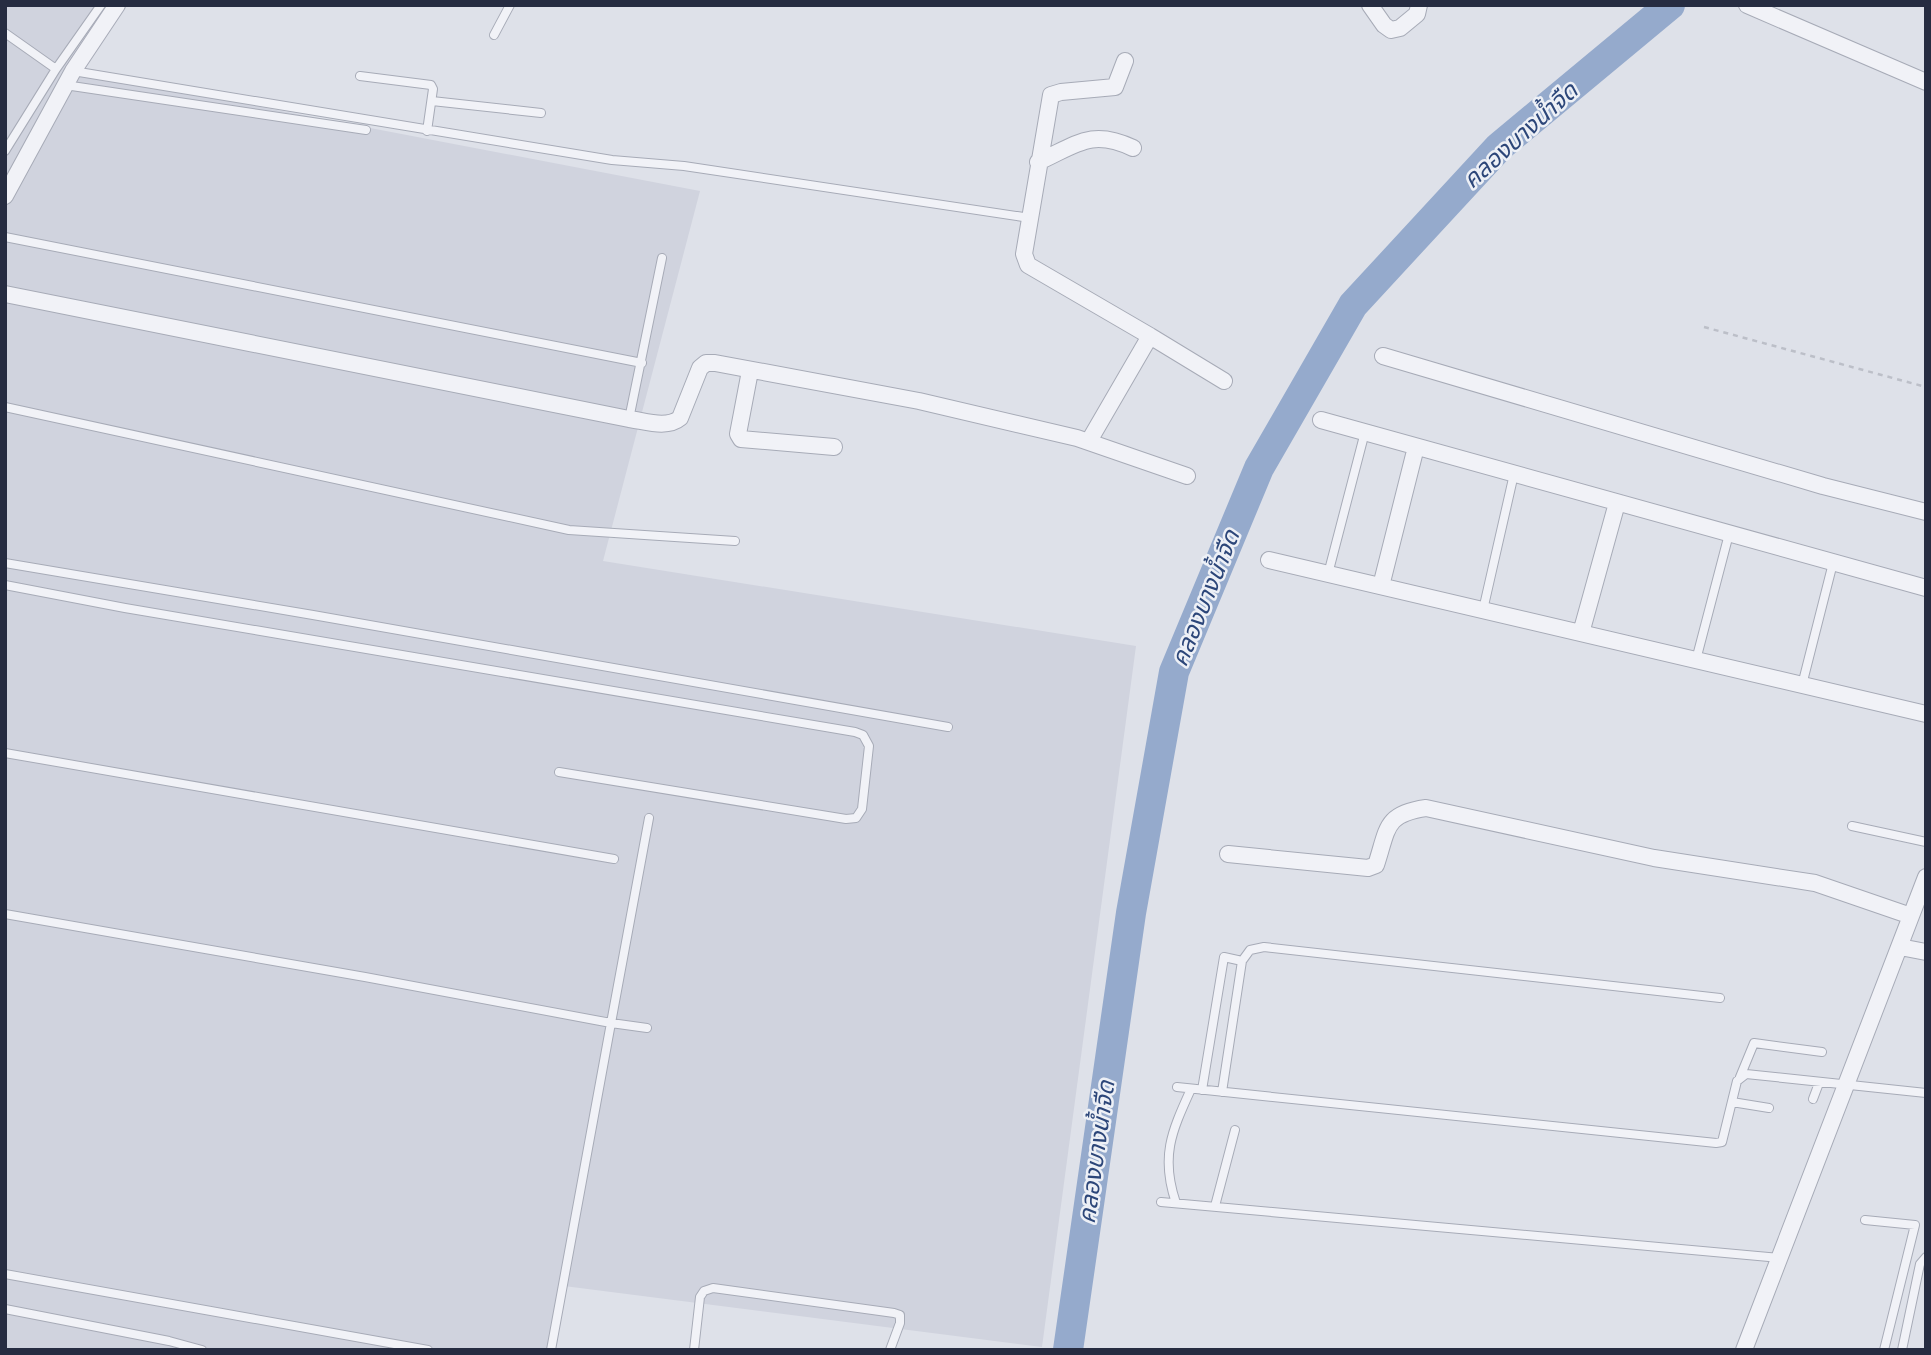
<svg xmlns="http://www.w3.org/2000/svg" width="1931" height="1355" viewBox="0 0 1931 1355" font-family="'Asap Condensed','Noto Sans Thai',sans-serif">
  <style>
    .built { fill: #d0d3de }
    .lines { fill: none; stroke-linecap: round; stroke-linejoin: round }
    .river { stroke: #95aacc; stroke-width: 30 }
    .lane-casing { stroke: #a7abb7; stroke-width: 10 }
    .street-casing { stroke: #a7abb7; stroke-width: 18 }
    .path { stroke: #bcbfc8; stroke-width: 2.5; stroke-dasharray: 5 5; stroke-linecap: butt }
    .lane { stroke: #f1f2f7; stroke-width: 8 }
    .street { stroke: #f1f2f7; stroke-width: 16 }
    .labels { text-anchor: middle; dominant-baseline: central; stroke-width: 5; stroke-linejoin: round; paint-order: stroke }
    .water-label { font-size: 24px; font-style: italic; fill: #2c4679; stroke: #edf0f6 }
  </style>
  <rect width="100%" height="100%" fill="#dee1e9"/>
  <path class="built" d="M5 5H118L73 71 700 191 603 561 1136 646 1042 1347 564 1286 555 1350H5Z"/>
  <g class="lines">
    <path class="river" d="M1068 1350 1131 913 1174 672 1259 468 1353 305 1499 147 1670 5"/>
    <g class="lane-casing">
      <path id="lane" d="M5 33 56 69
        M494 35 510 5
        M73 71 612 160 684 166 1030 218
        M360 76 431 85 433 89 427 131
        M65 85 366 130
        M432 101 541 113
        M5 151 56 69 101 5
        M5 237 642 363
        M5 407 569 530 735 541
        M629 419 662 258
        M5 563 313 615 948 727
        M1328 574 1365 432
        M5 585 125 608 855 732 863 735 869 746 862 809 856 818 846 819 559 772
        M1483 610 1514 474
        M1696 660 1729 534
        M1802 685 1833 563
        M5 753 614 859
        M1852 826 1926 842
        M5 914 365 977 611 1023 551 1350
        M647 1028 611 1023 649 818
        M1740 1077 1754 1043 1822 1052
        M1177 1087 1716 1143 1722 1142 1737 1081 1746 1074 1926 1093
        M1202 1090 1224 957 1242 961
        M1222 1092 1242 961 1250 950 1264 947 1720 998
        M1813 1099 1819 1083
        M1732 1102 1769 1108
        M1161 1202 1780 1258
        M1176 1203C1160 1156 1172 1131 1191 1089
        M1215 1206 1235 1130
        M1865 1220 1915 1225 1884 1350
        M5 1274 428 1350
        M5 1309 169 1341 202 1350
        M694 1350 700 1297 704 1291 713 1288 894 1313 900 1315V1323L890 1350
        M1902 1350 1920 1264 1926 1257"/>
    </g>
    <g class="street-casing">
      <path id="street" d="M1370 5 1384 25 1391 30 1400 28 1417 14 1419 5
        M1747 5 1926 82
        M1038 162C1076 145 1091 128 1133 148
        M5 196 73 71 117 5
        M5 294 629 419C645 421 667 429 680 418L700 368 706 363H715L919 401 1077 438 1187 476
        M1150 336 1224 381
        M1383 356 1823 486 1926 512
        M750 371 738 434 741 439 834 447
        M1321 420 1926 588
        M1089 441 1150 336 1028 265 1024 254 1051 95 1061 92 1115 87 1125 61
        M1269 560 1926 714
        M1381 586 1416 447
        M1581 633 1617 503
        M1228 854 1368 868 1376 865C1388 829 1384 814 1426 808L1654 858 1815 883 1911 916
        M1900 947 1926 952
        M1744 1350 1926 877"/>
    </g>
    <path class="path" d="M1704 327 1926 387"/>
    <use href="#lane" class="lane"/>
    <use href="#street" class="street"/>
  </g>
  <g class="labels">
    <g class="water-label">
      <text transform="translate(1520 135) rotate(-42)">คลองบางน้ำจืด</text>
      <text transform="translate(1205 598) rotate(-68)">คลองบางน้ำจืด</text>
      <text transform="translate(1096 1152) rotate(-82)">คลองบางน้ำจืด</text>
    </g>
  </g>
  <rect width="1931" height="1355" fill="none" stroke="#262c41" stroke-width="14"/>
</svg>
